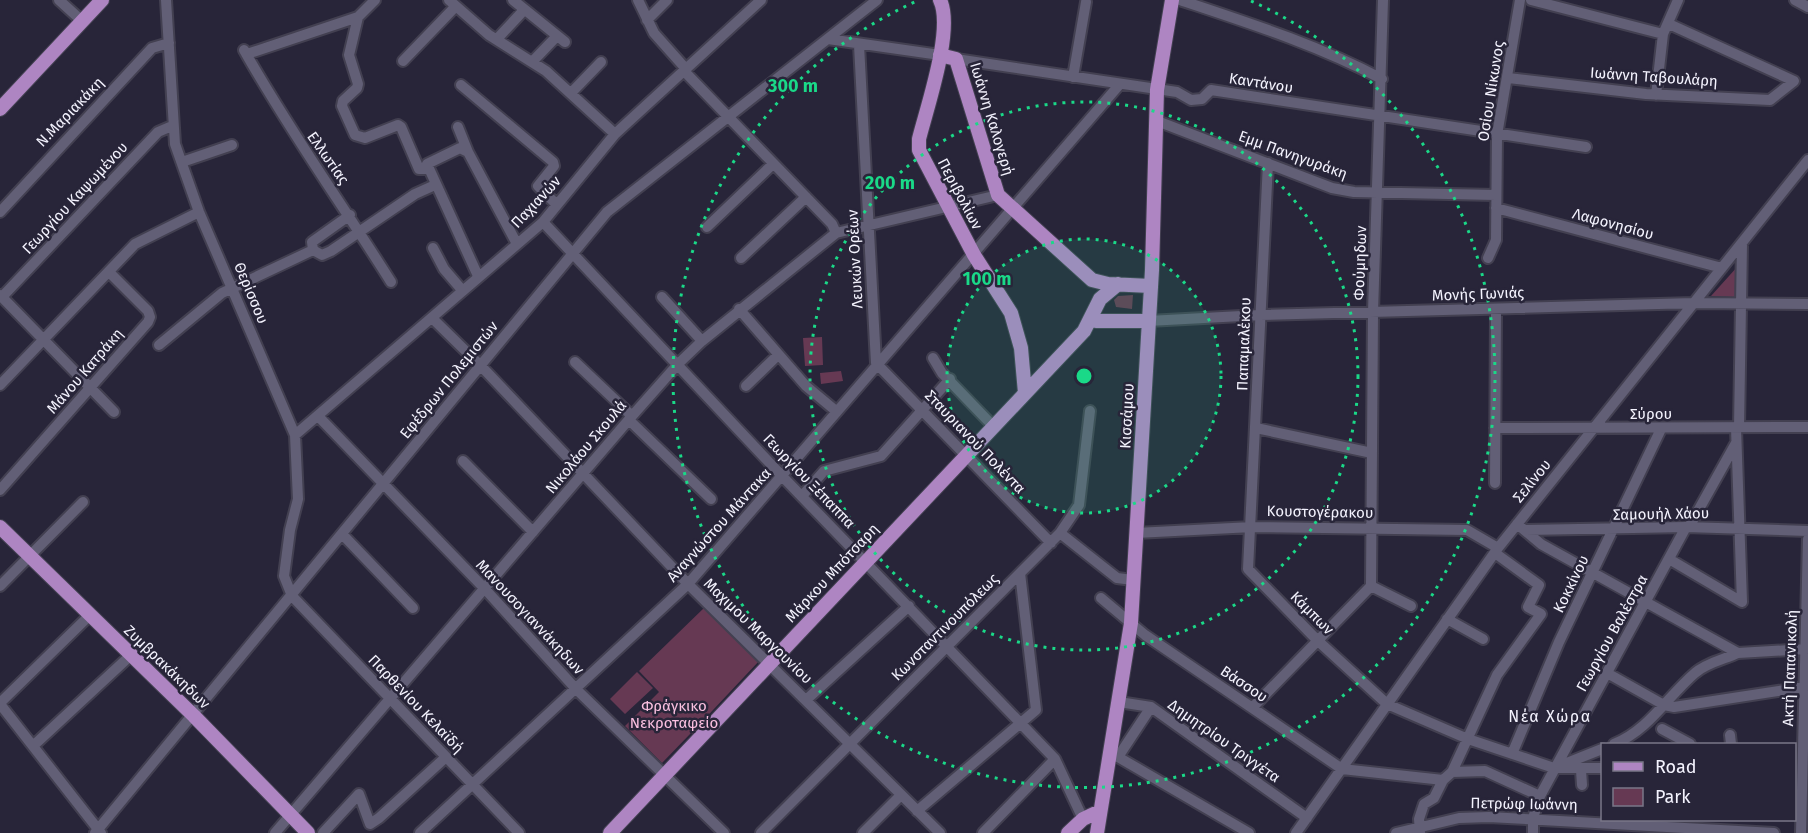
<svg xmlns="http://www.w3.org/2000/svg" width="1808" height="833" viewBox="0 0 1808 833" font-family="'Fira Sans',sans-serif">
  <style>
    .green { fill: #663953 }
    .lines { fill: none; stroke-linecap: round; stroke-linejoin: round }
    .minor-casing { stroke: #434051; stroke-width: 14 }
    .major-casing { stroke: #434051; stroke-width: 16 }
    .minor { stroke: #625f76; stroke-width: 10 }
    .major { stroke: #ae85c2; stroke-width: 14 }
    .ring { fill: none; stroke: #1ad988; stroke-width: 3; stroke-dasharray: 3 6 }
    .labels { text-anchor: middle; dominant-baseline: central; stroke-width: 5; stroke-linejoin: round; paint-order: stroke }
    .street-label { font-size: 15px; fill: #f4f3fe; stroke: #282539 }
    .park-label { font-size: 15px; fill: #fac0e0; stroke: #282539 }
    .neighbourhood-label { font-size: 16px; letter-spacing: 1.5px; fill: #f4f3fe; stroke: #282539 }
    .centre { fill: #1ad988; stroke: #282539; stroke-width: 3 }
    .ring-label { font-size: 18px; text-anchor: middle; font-weight: bold; fill: #1ad988; stroke: #282539; stroke-width: 5; stroke-linejoin: round; paint-order: stroke }
  </style>
  <rect width="100%" height="100%" fill="#282539"/>
  <path class="green" d="M1738 266 1737 297 1711 296Z
    M1133 295 1132 309 1116 307 1114 300 1118 296Z
    M822 337 823 365 805 366 803 338Z
    M841 371 843 381 821 384 820 373Z
    M706 606 760 660 697 727 700 730 694 735 691 733 662 763 625 726 659 692 639 671Z
    M637 672 653 688 625 714 610 699Z"/>
  <g class="lines">
    <g class="minor-casing">
      <path id="minor" d="M59 0 82 21
        M166 0 175 144 199 212 295 435 298 499 290 530 284 576 292 596 519 833
        M449 0 489 35 546 71 615 134
        M513 0 565 42
        M638 0 654 33 686 69
        M1180 0C1249 23 1318 45 1382 79
        M1531 0 1663 34
        M1795 0 1808 7
        M358 17 349 55 358 84 357 88 343 101 342 106 355 135 365 138 398 125 401 127 419 169H429
        M647 20 667 0
        M497 39 524 10
        M828 39 940 55
        M859 45 876 363
        M244 50C289 130 342 204 391 282
        M247 54 358 17 375 0
        M956 59 1177 92 1191 100 1202 99 1211 90 1586 147
        M403 61 456 6
        M533 61 557 36
        M684 71 832 224 836 233
        M1073 77 1086 2
        M1508 78 1646 94 1770 100 1794 81 1669 24
        M461 85 553 162 554 166 538 186 557 205
        M571 93 601 62
        M1656 95 1663 34 1678 0
        M1157 121 1332 188 1354 192 1496 195
        M458 127 468 152 517 244
        M468 152 460 148 427 164 478 276
        M182 162 232 145
        M1268 163 1248 569 1317 640 1387 704 1468 739 1554 768H1602
        M1496 208 1722 268
        M0 212 152 48 169 43
        M350 215 312 242 313 250 322 255 331 251 415 194 435 185
        M543 222 782 476 1055 759 1083 819
        M707 227 773 164
        M433 248 444 269 462 290
        M741 258 806 197
        M1488 258 1496 240 1497 135 1520 0
        M0 295 114 412
        M2 297 158 132 172 126
        M662 297 702 341
        M739 309 806 386 836 411
        M432 318 481 366 688 584 940 833
        M1148 321 1260 315 1694 303 1808 304
        M159 345 222 293 313 250
        M933 358 942 373 993 426
        M575 362 632 416
        M876 363 1051 543
        M0 385 135 244 199 212
        M746 386 778 355
        M318 416 485 589 576 689 724 833
        M629 420 711 499
        M1256 428 1372 453
        M1495 428 1808 427
        M1739 428 1742 243
        M295 435 543 222 615 134 761 0
        M463 461 533 532
        M1495 483 1496 309
        M0 490 148 322 150 317 148 311 109 272
        M802 496 824 471 881 456 950 379
        M1517 524 1541 544 1738 653 1806 649
        M1689 527 1736 443
        M1526 530 1686 527 1808 531
        M1060 533 1117 578 1133 580
        M1136 533 1252 527 1467 530 1498 548
        M343 535 413 608
        M1669 559 1742 602 1736 428
        M0 586 83 502
        M1371 586 1411 606
        M1101 598 1145 635 1342 769 1443 780
        M1447 619 1483 639
        M1607 673 1664 705 1674 707 1804 687
        M806 700 909 606
        M1119 702 1151 707 1307 818
        M0 703 90 615
        M0 704 101 833
        M1253 707 1371 586 1373 312 1383 0
        M1662 729 1690 744
        M1730 735 1731 744
        M1614 744C1648 731 1668 696 1695 673 1706 663 1725 659 1738 653
        M33 746 131 655
        M1512 754 1559 642 1661 429
        M1109 755 1118 757 1249 833
        M1118 757 1151 707
        M1557 767 1602 749
        M1581 770 1582 785
        M1452 772 1485 771 1540 796
        M917 811 1036 710 1020 573
        M95 833 607 212 877 0
        M275 833 632 416 678 364 702 341 836 233 998 195
        M323 833 359 794 370 824 379 818 446 757
        M420 833 688 584 1120 84
        M761 833 1060 533 1079 505 1090 411
        M863 833 901 795
        M983 833 1055 759
        M1296 833 1498 548 1808 160
        M1396 833 1459 818 1489 817 1774 833
        M1420 833 1419 819 1424 804 1434 798 1443 780 1452 772 1497 675 1541 614 1528 607 1539 585 1495 553
        M1533 833V818L1540 796 1686 527
        M1801 833 1808 539"/>
    </g>
    <g class="major-casing">
      <path id="major" d="M940 0C954 29 927 107 919 139V150L974 255 1011 313 1021 348 1025 393
        M940 55 956 59 998 195 1092 280 1108 284 1151 286
        M0 109 102 0
        M1096 321H1148
        M0 527 194 716 308 833
        M610 833 1084 331 1100 299 1118 284
        M1068 833 1083 819 1100 811
        M1097 833 1131 623 1152 270 1157 90 1172 0"/>
    </g>
    <use href="#minor" class="minor"/>
    <use href="#major" class="major"/>
  </g>
  <circle cx="1084" cy="376" r="137" fill="#1ad988" fill-opacity=".12"/>
  <g class="ring">
    <circle cx="1084" cy="376" r="137"/>
    <circle cx="1084" cy="376" r="274"/>
    <path d="M1251 1A411 411 0 1 1 917 1"/>
  </g>
  <g class="labels">
    <g class="street-label">
      <text transform="translate(1654 77) rotate(4)">Ιωάννη Ταβουλάρη</text>
      <text transform="translate(1261 83) rotate(9)">Καντάνου</text>
      <text transform="translate(1491 91) rotate(-81)">Οσίου Νίκωνος</text>
      <text transform="translate(70 112) rotate(-46)">Ν.Μαριακάκη</text>
      <text transform="translate(992 119) rotate(73)">Ιωάννη Καλογερή</text>
      <text transform="translate(1293 155) rotate(20)">Εμμ Πανηγυράκη</text>
      <text transform="translate(328 158) rotate(55)">Ελλωτίας</text>
      <text transform="translate(960 194) rotate(62)">Περιβολίων</text>
      <text transform="translate(75 198) rotate(-47)">Γεωργίου Καψωμένου</text>
      <text transform="translate(536 202) rotate(-47)">Παχιανών</text>
      <text transform="translate(1613 224) rotate(15)">Λαφονησίου</text>
      <text transform="translate(855 259) rotate(-93)">Λευκών Ορέων</text>
      <text transform="translate(1360 263) rotate(-88)">Φούμηδων</text>
      <text transform="translate(251 293) rotate(67)">Θερίσσου</text>
      <text transform="translate(1478 294) rotate(-2)">Μονής Γωνιάς</text>
      <text transform="translate(1244 344) rotate(-88)">Παπαμαλέκου</text>
      <text transform="translate(85 371) rotate(-49)">Μάνου Κατράκη</text>
      <text transform="translate(449 380) rotate(-51)">Εφέδρων Πολεμιστών</text>
      <text x="1651" y="414">Σύρου</text>
      <text transform="translate(1127 416) rotate(-87)">Κισσάμου</text>
      <text transform="translate(975 442) rotate(46)">Σταυριανού Πολέντα</text>
      <text transform="translate(586 447) rotate(-50)">Νικολάου Σκουλά</text>
      <text transform="translate(809 481) rotate(46)">Γεωργίου Ξέπαππα</text>
      <text transform="translate(1532 481) rotate(-51)">Σελίνου</text>
      <text transform="translate(1320 512) rotate(1)">Κουστογέρακου</text>
      <text transform="translate(1661 514) rotate(-1)">Σαμουήλ Χάου</text>
      <text transform="translate(719 525) rotate(-48)">Αναγνώστου Μάντακα</text>
      <text transform="translate(832 573) rotate(-47)">Μάρκου Μπότσαρη</text>
      <text transform="translate(1571 584) rotate(-64)">Κοκκίνου</text>
      <text transform="translate(1312 613) rotate(45)">Κάμπων</text>
      <text transform="translate(530 617) rotate(47)">Μανουσογιαννάκηδων</text>
      <text transform="translate(945 627) rotate(-45)">Κωνσταντινουπόλεως</text>
      <text transform="translate(758 631) rotate(44)">Μαχιμου Mαργουνίου</text>
      <text transform="translate(1612 633) rotate(-61)">Γεωργίου Βαλέστρα</text>
      <text transform="translate(167 667) rotate(44)">Ζυμβρακάκηδων</text>
      <text transform="translate(1790 668) rotate(-88)">Ακτή Παπανικολή</text>
      <text transform="translate(1244 684) rotate(34)">Βάσσου</text>
      <text transform="translate(416 704) rotate(46)">Παρθενίου Κελαϊδή</text>
      <text transform="translate(1224 741) rotate(35)">Δημητρίου Τριγγέτα</text>
      <text transform="translate(1524 804) rotate(1)">Πετρώφ Ιωάννη</text>
    </g>
    <g class="park-label">
      <text x="674" y="706">Φράγκικο<tspan x="674" dy="17">Νεκροταφείο</tspan></text>
    </g>
    <g class="neighbourhood-label">
      <text x="1550" y="716">Νέα Χώρα</text>
    </g>
  </g>
  <circle cx="1084" cy="376" r="9" class="centre"/>
  <g class="ring-label">
    <text x="793" y="92">300 m</text>
    <text x="890" y="189">200 m</text>
    <text x="987" y="285">100 m</text>
  </g>
  <rect x="1601" y="743" width="195" height="78" fill="#282539" stroke="#7a7788" stroke-width="1.5"/>
  <rect x="1613" y="762" width="30" height="9" fill="#ae85c2" stroke="#7a7788" stroke-width="1.5"/>
  <text x="1655" y="773" font-size="18" fill="#f4f3fe">Road</text>
  <rect x="1613" y="788" width="30" height="18" fill="#663953" stroke="#7a7788" stroke-width="1.5"/>
  <text x="1655" y="803" font-size="18" fill="#f4f3fe">Park</text>
</svg>
